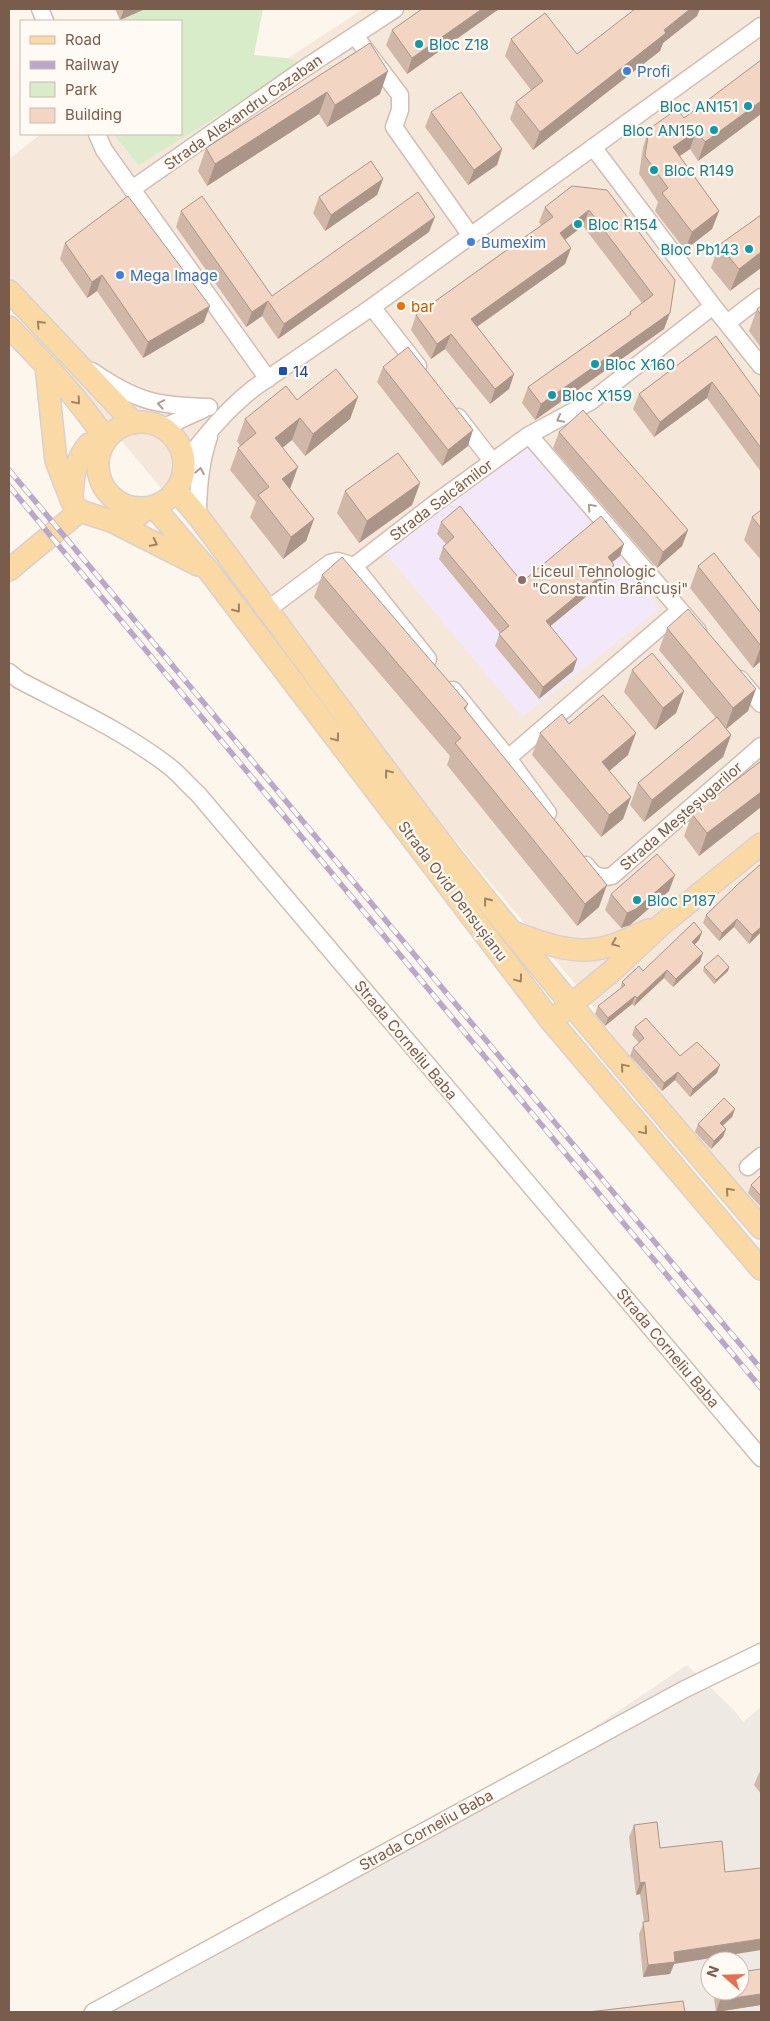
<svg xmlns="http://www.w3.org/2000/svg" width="770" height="2021" viewBox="0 0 770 2021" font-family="Inter,sans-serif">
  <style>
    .residential { fill: #f5e8da }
    .industrial { fill: #efe9e4; fill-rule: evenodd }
    .education { fill: #f3e8fa }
    .green { fill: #d8ecc9 }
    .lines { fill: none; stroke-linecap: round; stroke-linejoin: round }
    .minor-casing { stroke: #d1beb0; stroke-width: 19 }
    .major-casing { stroke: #dad1cd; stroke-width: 24 }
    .minor { stroke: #fff; stroke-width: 16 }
    .major { stroke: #fbd9a5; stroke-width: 21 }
    .rail-casing { stroke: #b9a8c9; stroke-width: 5.5 }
    .rail { stroke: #fffaf3; stroke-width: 4; stroke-dasharray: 11; stroke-linecap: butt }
    .wall { fill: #d1b7a8 }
    .shaded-wall { fill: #aa9588 }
    .building { fill: #f3d5c3; stroke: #aa9588 }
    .oneway { stroke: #a18267 }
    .oneway2 { stroke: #af9d94 }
    .culture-dot { fill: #0f9aa8; stroke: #fffaf3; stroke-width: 2 }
    .shop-dot { fill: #3f7fe0; stroke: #fffaf3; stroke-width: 2 }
    .food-dot { fill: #e8710a; stroke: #fffaf3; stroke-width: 2 }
    .transit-dot { fill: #1a4fb4; stroke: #fffaf3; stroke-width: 2 }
    .education-dot { fill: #8d6e63; stroke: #fffaf3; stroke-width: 2 }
    .labels { text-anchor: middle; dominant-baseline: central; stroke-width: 4.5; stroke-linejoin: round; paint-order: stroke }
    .culture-label { font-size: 15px; fill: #0d838f; stroke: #fffaf3; text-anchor: start }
    .shop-label { font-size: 15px; fill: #366cbe; stroke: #fffaf3; text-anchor: start }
    .street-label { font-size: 15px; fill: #7a5c4d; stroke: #fffaf3 }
    .food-label { font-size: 15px; fill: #c56008; stroke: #fffaf3; text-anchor: start }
    .transit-label { font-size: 15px; fill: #164399; stroke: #fffaf3; text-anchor: start }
    .education-label { font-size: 15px; fill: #785e54; stroke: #fffaf3; text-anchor: start }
  </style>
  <rect width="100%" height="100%" fill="#fdf6ec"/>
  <path class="residential" d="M363 9H761V1218L655 1095 586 997 9 306V159L41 134H181V128Z"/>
  <path class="industrial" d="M687 1665 734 1710 743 1722 761 1707V2012H97L541 1763ZM710 1961H740V1991H710Z"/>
  <path class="education" d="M526 442 660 608 522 717 384 551Z"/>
  <path class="green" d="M139 9H263L254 55 286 58 303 63 139 165 113 134H181V21H116Z"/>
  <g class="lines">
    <g class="minor-casing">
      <path id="minor" d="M40 9 45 21
        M355 36 400 95V110L394 127 471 236
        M97 134 104 150 268 379
        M593 147 713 306 761 366
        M132 189 305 68 395 9
        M372 307 418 366
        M727 323 761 297
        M92 371C136 401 156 406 209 407
        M458 417 492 461
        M162 428 204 409
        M529 435 698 631
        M184 463C205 436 227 409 254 388L372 307 761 26
        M198 516C198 488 200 463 209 437
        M354 566 438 501 529 435 590 402 713 306
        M267 610 330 563 338 561 354 566 428 659
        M9 672 19 680C70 707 124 731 170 767 180 775 188 785 198 794L761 1458
        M740 679 761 704
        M453 690 508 758 548 813
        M508 758 680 610
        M586 865C593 875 599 879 612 876L761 746
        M748 1167 761 1156
        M93 2012 683 1690 761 1652"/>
    </g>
    <g class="major-casing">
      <path id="major" d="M9 291 134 423
        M9 327C43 362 79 398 106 440
        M46 366 56 461 72 502 80 511 111 521 135 518 148 508
        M98 465a43 43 0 1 1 86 0a43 43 0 1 1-86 0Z
        M176 490 198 516C282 628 363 742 449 853 549 981 655 1105 761 1228
        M72 497C73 476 75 460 89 444L104 442
        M153 506 208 570 551 1021 761 1269
        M111 521 198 565
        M9 570 80 511
        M512 932C542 942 570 955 602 948 618 945 634 936 649 930
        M561 1013 613 970 661 925 761 844"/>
    </g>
    <use href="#minor" class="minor"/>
    <use href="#major" class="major"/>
    <g class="rail-casing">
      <path id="rail" d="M9 470 761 1369
        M9 486 761 1388"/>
    </g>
    <use href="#rail" class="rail"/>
  </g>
  <path class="wall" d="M115 9H145L120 20Z
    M422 9H499L407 74 386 45 392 30Z
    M697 16 663 43 660 51 533 150 510 119 516 102 531 90 505 56 511 39 577 54Z
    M370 43 380 94 327 127 319 114 207 186 198 171 206 148Z
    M761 60V114L698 161 690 149 680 156 719 211 712 229 685 250 655 211 658 202 639 174 643 147 649 129 684 118Z
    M431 112 502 149 497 165 468 185 425 127Z
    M383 179 377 195 325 231 313 213 319 197Z
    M572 186 675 280 664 329 535 420 522 403 528 387 629 315 630 312 642 303 583 226 565 240 571 248 565 264 477 327 514 374 509 389 490 404 445 349 431 359 411 330 416 315 541 225 539 222 545 207Z
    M181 211 272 296 429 232 278 339 262 316 246 327 176 227Z
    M761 215 730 291 711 268 719 245Z
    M65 243 204 322 143 358 97 291 87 298 60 259Z
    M761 306V348L749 331 757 309Z
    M716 336 761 398V472L707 398 654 437 633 409 639 394Z
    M383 367 468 446 442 466 377 382Z
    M358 397 350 419 305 456 292 440 282 448 290 489 314 519 306 541 283 559 250 517 256 502 230 470 238 448 240 446 237 441 245 419 297 400Z
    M559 432 688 530 682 546 657 568 553 448Z
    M420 483 412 505 359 543 337 513 345 491Z
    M761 510V560L744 540 752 517Z
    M441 522 522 582 620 556 612 562 610 577 550 626 577 659 573 671 539 699 495 646 500 633 439 559 443 547 446 544 437 534Z
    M698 566 761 613V661L753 668 690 588Z
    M322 575 468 704 466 710 599 907 577 926 447 765 450 756 314 597Z
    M667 628 748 711 726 729 731 735 723 757 644 822 630 805 638 783 716 718 659 650Z
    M632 670 684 691 676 713 655 730 624 692Z
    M569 724 628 755 609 771 631 797 623 819 601 837 532 755 540 733Z
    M761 761V807L699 856 684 836 692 814Z
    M761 864V932L749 944 734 927 719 941 703 923 706 915Z
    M669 891 630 925 621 928 605 910 611 894Z
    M702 932 699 940 694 945 700 962 673 987 664 978 634 1006 632 1004 605 1026 595 1014 598 1006 620 989 622 982 643 971Z
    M704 967H729L728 971 714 984 703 971Z
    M635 1027 680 1056 717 1073 690 1097 675 1080 662 1091 630 1056 633 1048 639 1043 632 1035Z
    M735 1109 732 1117 723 1125 726 1129 723 1137 711 1149 695 1132 698 1124Z
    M761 1175V1207L748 1193 751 1185Z
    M761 1771V1794L754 1785 759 1773Z
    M634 1825 674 1964 670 1974 643 1977 639 1934 644 1922 640 1894 636 1895 629 1837Z
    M761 1969V2005L716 2012 713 1991H740Z"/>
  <path class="shaded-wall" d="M124 9H145L120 20Z
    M482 9H499L407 74 412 58Z
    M690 9H700L697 16 663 43 660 51 533 150 540 132Z
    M388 71 380 94 327 127 335 105Z
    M327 92 319 114 207 186 215 164Z
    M761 101V114L698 161 705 142Z
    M696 131 690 149 666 165 673 147Z
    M502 149 497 165 468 185 474 170Z
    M383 179 377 195 325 231 331 215Z
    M589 210 583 226 554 248 560 233Z
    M719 211 712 229 685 250 692 232Z
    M435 217 429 232 278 339 284 324Z
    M571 248 565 264 465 335 471 319Z
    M761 252V268L730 291 739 269Z
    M102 275 97 291 87 298 92 282Z
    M268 301 262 316 246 327 252 312Z
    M210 306 204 322 143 358 148 342Z
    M670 313 664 329 535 420 541 404Z
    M451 334 445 349 431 359 437 344Z
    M514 374 509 389 490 404 495 389Z
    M712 382 707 398 654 437 660 422Z
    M358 397 350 419 305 456 313 434Z
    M300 418 292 440 267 460 275 438Z
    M473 430 468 446 442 466 448 450Z
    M298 467 290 489 282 479Z
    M420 483 412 505 359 543 367 521Z
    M314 519 306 541 283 559 291 537Z
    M688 530 682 546 657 568 663 552Z
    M624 544 620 556 604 569 608 557Z
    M614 565 610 577 542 633 546 621Z
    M761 646V661L753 668Z
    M577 659 573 671 539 699 543 687Z
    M756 689 748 711 725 730 733 708Z
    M684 691 676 713 655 730 663 708Z
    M636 733 628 755 594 784 602 762Z
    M731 735 723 757 644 822 652 800Z
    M761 792V807L699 856 707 833Z
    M631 797 623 819 601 837 609 815Z
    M675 875 669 891 630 925 621 928 627 913Z
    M607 885 599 907 577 926 585 904Z
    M737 919 734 927 719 941 722 933Z
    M761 927V932L749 944 752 935Z
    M702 932 699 940 689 950 692 942Z
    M703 953 700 962 673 987 676 979Z
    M729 967 728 971 714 984 716 980Z
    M667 970 664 978 634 1006 637 998Z
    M635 996 632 1004 605 1026 608 1018Z
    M720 1065 717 1073 690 1097 693 1089Z
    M678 1072 675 1080 662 1091 664 1083Z
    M735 1109 732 1117 717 1131 720 1123Z
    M726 1129 723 1137 711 1149 714 1141Z
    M645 1882 640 1894 636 1895 640 1883Z
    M761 1939V1950L674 1964 670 1974 643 1977 648 1965 674 1952Z
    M761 1994V2005L716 2012 720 2000Z"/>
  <path class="building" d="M422 9H482L412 58 392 30Z
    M635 9H690L664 30 666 33 540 132 516 102 543 81 511 39 545 13 577 54Z
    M370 43 388 71 335 105 327 92 215 164 206 148Z
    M761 60V101L705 142 696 131 673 147 719 211 692 232 662 193 668 188 645 156 649 129 677 109 684 118Z
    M461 92 502 149 474 170 431 112Z
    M371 161 383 179 331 215 319 197Z
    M572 186 607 190 675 280 670 313 541 404 528 387 631 314 630 312 653 295 589 210 560 233 571 248 471 319 514 374 495 389 451 334 437 344 416 315 553 217 545 207Z
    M418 192 435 217 284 324 268 301 252 312 181 211 202 196 272 296Z
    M128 196 210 306 148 342 102 275 92 282 65 243Z
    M761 215V252L739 269 719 245Z
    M761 306V315L757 309Z
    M716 336 761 398V448L712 382 660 422 639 394Z
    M408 347 473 430 448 450 383 367Z
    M336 369 358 397 313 434 300 418 275 438 298 467 282 479 314 519 291 537 258 495 269 487 238 448 256 433 245 419 286 386 297 400Z
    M583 410 688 530 663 552 559 432Z
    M398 453 420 483 367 521 345 491Z
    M460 506 522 582 601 516 624 544 608 557 614 565 546 621 577 659 543 687 499 634 509 626 443 547 454 537 441 522Z
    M761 510V528L752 517Z
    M714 553 761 613V646L698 566Z
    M342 557 468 704 464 708 607 885 585 904 455 743 461 738 322 575Z
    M688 609 756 689 733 708 667 628Z
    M652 653 684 691 663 708 632 670Z
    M603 695 636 733 602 762 631 797 609 815 540 733 562 714 569 724Z
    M717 717 731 735 652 800 638 783Z
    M761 761V792L707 833 692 814Z
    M657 854 675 875 636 909 627 913 611 894Z
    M761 864V927L752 935 737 919 722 933 706 915 737 885Z
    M694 922 702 932 692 942 703 953 676 979 667 970 637 998 635 996 608 1018 598 1006 625 985 622 982 639 966 643 971Z
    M718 955 729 967 716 980 704 967Z
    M646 1018 680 1056 697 1042 720 1065 693 1089 678 1072 664 1083 633 1048 644 1038 635 1027Z
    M724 1098 735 1109 720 1123 726 1129 714 1141 698 1124Z
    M761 1175V1196L751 1185Z
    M657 1822 660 1848 722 1841 725 1872 761 1868V1939L674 1952 675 1962 648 1965 643 1922 649 1921 645 1882 640 1883 634 1825Z
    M761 1969V1994L720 2000 719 1991H740V1972Z
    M683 2001 685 2012H588Z"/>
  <defs><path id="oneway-chevron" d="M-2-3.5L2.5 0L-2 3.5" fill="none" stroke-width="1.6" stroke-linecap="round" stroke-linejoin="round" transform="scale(1.25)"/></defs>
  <g class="oneway">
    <use href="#oneway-chevron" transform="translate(40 324) rotate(-134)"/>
    <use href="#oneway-chevron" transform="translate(77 401) rotate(49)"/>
    <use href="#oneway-chevron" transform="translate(154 543) rotate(27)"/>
    <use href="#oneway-chevron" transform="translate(237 609) rotate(52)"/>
    <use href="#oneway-chevron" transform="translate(336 738) rotate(53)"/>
    <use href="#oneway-chevron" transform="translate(388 773) rotate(-127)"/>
    <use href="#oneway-chevron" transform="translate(487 901) rotate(-128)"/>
    <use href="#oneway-chevron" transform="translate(615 943) rotate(158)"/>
    <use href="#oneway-chevron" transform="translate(519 979) rotate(53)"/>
    <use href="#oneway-chevron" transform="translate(624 1067) rotate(-130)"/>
    <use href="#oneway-chevron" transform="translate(644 1131) rotate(50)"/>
    <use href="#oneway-chevron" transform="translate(729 1191) rotate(-131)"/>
  </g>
  <g class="oneway2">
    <use href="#oneway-chevron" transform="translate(161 404) rotate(-170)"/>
    <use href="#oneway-chevron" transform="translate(560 419) rotate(152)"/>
    <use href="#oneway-chevron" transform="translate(200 471) rotate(-80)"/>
    <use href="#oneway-chevron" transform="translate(591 507) rotate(-131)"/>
  </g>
  <g class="culture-dot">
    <circle cx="419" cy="44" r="5"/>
    <circle cx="748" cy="106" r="5"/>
    <circle cx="714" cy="130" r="5"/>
    <circle cx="654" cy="170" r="5"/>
    <circle cx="578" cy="224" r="5"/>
    <circle cx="749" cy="249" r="5"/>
    <circle cx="595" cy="364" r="5"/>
    <circle cx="552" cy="395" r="5"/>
    <circle cx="637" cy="900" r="5"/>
  </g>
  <g class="shop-dot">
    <circle cx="627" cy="71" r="5"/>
    <circle cx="471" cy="242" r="5"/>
    <circle cx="120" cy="275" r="5"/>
  </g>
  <circle class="food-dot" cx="401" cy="306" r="5"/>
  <rect class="transit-dot" x="278" y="366" width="10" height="10" rx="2.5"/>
  <circle class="education-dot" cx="522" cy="580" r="5"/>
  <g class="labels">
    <g class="culture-label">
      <text x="429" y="44">Bloc Z18</text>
      <text x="738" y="106" text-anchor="end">Bloc AN151</text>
      <text x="704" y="130" text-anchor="end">Bloc AN150</text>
      <text x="664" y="170">Bloc R149</text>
      <text x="588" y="224">Bloc R154</text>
      <text x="739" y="249" text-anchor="end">Bloc Pb143</text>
      <text x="605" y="364">Bloc X160</text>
      <text x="562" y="395">Bloc X159</text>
      <text x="647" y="900">Bloc P187</text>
    </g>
    <g class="shop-label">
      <text x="637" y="71">Profi</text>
      <text x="481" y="242">Bumexim</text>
      <text x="130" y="275">Mega Image</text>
    </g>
    <g class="street-label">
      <text transform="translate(243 112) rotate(-35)">Strada Alexandru Cazaban</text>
      <text transform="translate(441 500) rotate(-37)">Strada Salcâmilor</text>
      <text transform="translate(681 816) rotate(-41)">Strada Meșteșugarilor</text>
      <text transform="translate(453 891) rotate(53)">Strada Ovid Densușianu</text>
      <text transform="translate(406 1040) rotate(50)">Strada Corneliu Baba</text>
      <text transform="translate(668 1348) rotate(50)">Strada Corneliu Baba</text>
      <text transform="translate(426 1830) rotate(-29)">Strada Corneliu Baba</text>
    </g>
    <g class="food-label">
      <text x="411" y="306">bar</text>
    </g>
    <g class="transit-label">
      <text x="293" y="371">14</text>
    </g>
    <g class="education-label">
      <text x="532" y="571">Liceul Tehnologic<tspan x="532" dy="17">"Constantin Brâncuși"</tspan></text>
    </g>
  </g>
  <rect width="770" height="2021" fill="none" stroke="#7a5c4d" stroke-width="20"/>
  <rect x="20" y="20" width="162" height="115" fill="#fffaf3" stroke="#cabbb1"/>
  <rect x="30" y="36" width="25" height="8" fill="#fbd9a5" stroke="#cabbb1"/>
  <text x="65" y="45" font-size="15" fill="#7a5c4d">Road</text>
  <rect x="30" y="61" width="25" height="8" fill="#b9a8c9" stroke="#cabbb1"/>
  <text x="65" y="70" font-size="15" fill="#7a5c4d">Railway</text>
  <rect x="30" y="82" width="25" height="15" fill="#d8ecc9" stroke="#cabbb1"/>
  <text x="65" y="95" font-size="15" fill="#7a5c4d">Park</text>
  <rect x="30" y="108" width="25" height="15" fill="#f3d5c3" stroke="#cabbb1"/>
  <text x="65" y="120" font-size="15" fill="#7a5c4d">Building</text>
  <g transform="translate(725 1976) rotate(290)"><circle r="24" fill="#fffaf3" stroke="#cabbb1"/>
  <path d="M0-4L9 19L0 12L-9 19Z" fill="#e76f51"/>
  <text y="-8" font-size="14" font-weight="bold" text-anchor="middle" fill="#7a5c4d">N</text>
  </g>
</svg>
